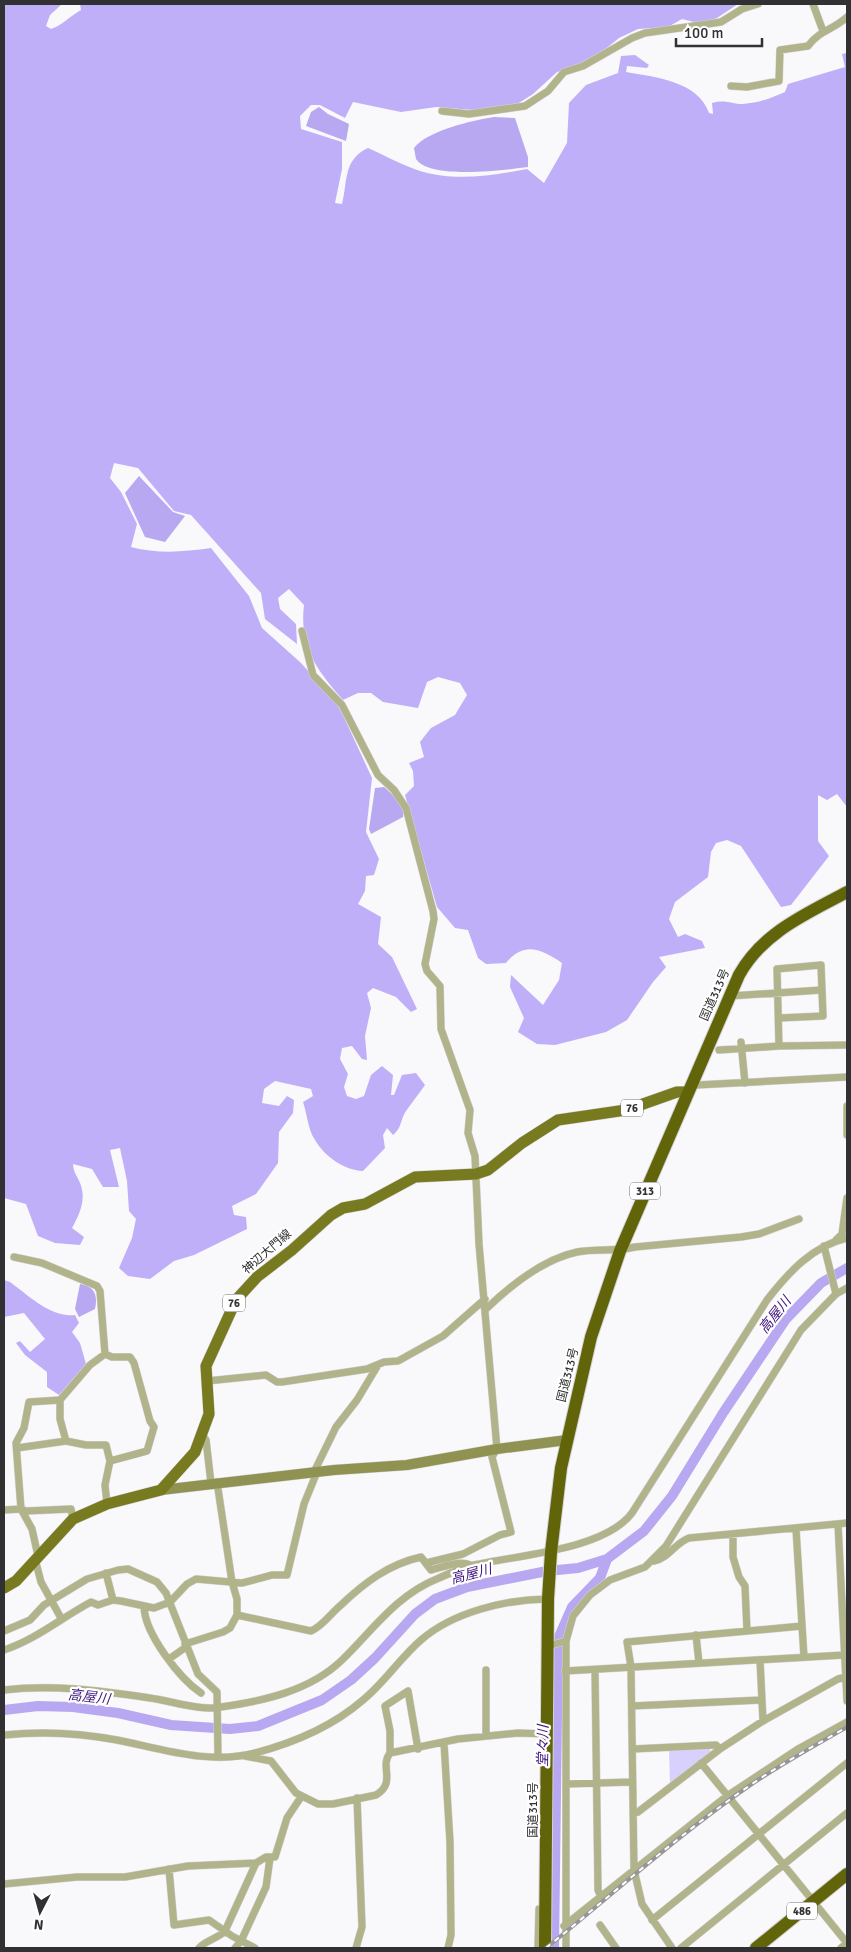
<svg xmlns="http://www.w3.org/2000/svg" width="851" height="1952" viewBox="0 0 851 1952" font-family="Signika,'Noto Sans JP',sans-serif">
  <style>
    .green { fill: #d8d0fd }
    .forest { fill: #bfaff9 }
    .water { fill: #b7a8f1 }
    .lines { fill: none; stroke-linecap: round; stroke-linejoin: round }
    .river { stroke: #b7a8f1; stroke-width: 10 }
    .street-casing { stroke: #d5d4d7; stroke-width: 8 }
    .secondary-casing { stroke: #d5d4d7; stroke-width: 11 }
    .primary-casing { stroke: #d5d4d7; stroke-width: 12 }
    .highway-casing { stroke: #d5d4d7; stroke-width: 14 }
    .street { stroke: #b1b48a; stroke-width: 7 }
    .secondary { stroke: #8f9251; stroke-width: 10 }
    .primary { stroke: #777a1f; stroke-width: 11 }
    .highway { stroke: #616408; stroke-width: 12 }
    .rail-casing { stroke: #969598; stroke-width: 4 }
    .rail { stroke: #fff; stroke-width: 2; stroke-dasharray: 5.5; stroke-linecap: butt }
    .labels { text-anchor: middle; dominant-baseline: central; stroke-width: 4.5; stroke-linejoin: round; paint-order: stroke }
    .shield { fill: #fff; stroke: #6f6e70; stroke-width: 1 }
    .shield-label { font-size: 11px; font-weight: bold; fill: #313032 }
    .street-label { font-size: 12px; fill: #313032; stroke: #fff }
    .water-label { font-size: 14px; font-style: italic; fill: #3e147d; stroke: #fff }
  </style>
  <rect width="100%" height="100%" fill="#f9f8fb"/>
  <path class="green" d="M709 1747 711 1753 670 1783 669 1750Z"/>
  <path class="forest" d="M4 4H62L50 15 46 26 51 29C63 25 70 16 81 10L80 4H738L717 18 702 24 682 19 668 27 638 29 619 38 593 59 577 67 557 72 533 94 514 106 472 110 436 107 401 112 353 102 345 118 320 105H311L300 116 301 129 342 142V169L335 203 342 204C348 180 343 160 368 148 384 155 400 164 417 170 453 182 490 176 527 169L544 183 567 143 569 103 586 85 618 73 621 56 635 55 649 65 647 68 627 66 626 72C655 77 698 81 709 113L713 114 712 103C726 99 731 104 743 104 759 103 771 98 785 92L788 84 845 67 842 54 847 53V807L837 794 827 800 818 795V841L829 856 791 905 781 907 741 846 727 840 716 843 711 852 708 877 675 902 669 919 678 937 685 934 702 941 705 948 659 957 666 967 653 982 627 1020 606 1032 555 1045 537 1044 518 1032 524 1018 510 987 511 975 543 1005 559 980 562 963C541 949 524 941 506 963L486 964 478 958 468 930 455 928 437 907 405 795 414 786 413 771 409 763 424 757 420 742 431 728 455 715 467 695 460 683 438 677 427 682 418 708 383 702 371 693H358L343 700C317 670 299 647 304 605L289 589 278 598 280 609 296 624 297 644 265 619 261 593 191 515 174 511 138 468 114 463 110 478 121 492 137 524 131 547C158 554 183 552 211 548L249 596 262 628 301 663 334 700 342 713 372 778 366 832 379 859 374 875 366 876 365 891 358 904 381 917 378 944 392 957 417 1009 411 1012 396 997 373 988 367 993 371 1008 365 1036 367 1060 362 1059 352 1046 342 1048 340 1059 348 1074 344 1087 347 1096 356 1099 364 1096 371 1075 382 1066 393 1075 391 1095H394L402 1075 416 1073 425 1085C419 1094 412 1102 406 1111 400 1120 402 1128 393 1135L387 1128 383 1135 385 1148 363 1171C344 1170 325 1157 315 1140 308 1130 307 1113 303 1102L313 1096 311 1089 275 1081 264 1089 262 1103 279 1106 287 1096 294 1100 293 1113 279 1132 278 1163 256 1194 232 1206 234 1215 246 1217 247 1229 194 1255 174 1261 150 1279 128 1276 119 1268 132 1238 136 1219 129 1211 127 1181 120 1148 110 1150 119 1187H103L92 1169 73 1164C73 1174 81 1180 82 1190 85 1203 78 1217 72 1228L84 1237 80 1245 55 1243 38 1236 26 1204 4 1198Z
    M4 1280 10 1282C28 1295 51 1318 75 1315L79 1323 72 1332 80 1343 86 1364 59 1395 47 1387V1372L25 1355 16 1343 20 1341 30 1352 45 1339 24 1313 4 1317Z"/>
  <path class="water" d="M319 107 328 114 349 124 346 141 306 126 311 112Z
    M494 117 515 118 528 157V167C504 170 430 180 416 159L414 148C426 131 474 120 494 117Z
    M139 476 173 512 185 516 165 542 145 537 125 493Z
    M384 787C393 795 405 804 403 817L371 834 369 829 375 788Z
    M80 1284C95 1286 98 1296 95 1309L79 1317 75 1309Z"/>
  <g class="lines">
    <path class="river" d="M4 1710 38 1706 73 1707 118 1713 171 1725 230 1729 258 1726 322 1700 351 1680 375 1658 415 1614 435 1599 467 1587 547 1571 578 1568 607 1559 644 1531 672 1496 723 1413 786 1319 821 1283 847 1268
      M554 1948 558 1639 572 1607 600 1578 607 1559"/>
    <g class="street-casing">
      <path id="street" d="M813 4 823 31
        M731 86 747 87 779 81 780 50 808 46C820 30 833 30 847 17
        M442 111 469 114 525 106 548 91 564 72 583 66 632 38 645 33 721 22 742 9 758 4
        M302 631 313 675 342 705 378 775 394 790 406 808 433 911 434 919 425 964 427 971 440 986 441 1029 470 1110 468 1133 475 1156 479 1244 497 1449 492 1457 511 1532 500 1535 463 1554 426 1563
        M730 996 821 990
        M779 1018 823 1016 821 965 777 969 779 1046
        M741 1042 745 1083
        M719 1050 779 1046 847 1045
        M691 1083 697 1085 847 1077
        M847 1106V1135
        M836 1240 842 1234 847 1198
        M824 1246 836 1294
        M14 1257 42 1263 97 1286 100 1291 105 1354 112 1357H130L134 1363 150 1421 154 1427 147 1451 110 1461
        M486 1309C510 1286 544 1259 577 1252 597 1248 615 1252 635 1247L741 1237 759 1234 799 1219
        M207 1381 266 1375 277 1382H282L367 1369 384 1362 398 1361 443 1336 485 1299
        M203 1436 206 1440 211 1483
        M66 1441 60 1419V1400L90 1365 105 1354
        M17 1448 66 1441 86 1445H106L110 1461 105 1485 107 1504
        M314 1472 336 1427 357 1400 378 1365
        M4 1510 21 1509 16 1443 24 1428 29 1402 60 1400
        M838 1524 847 1701
        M796 1529 804 1657
        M733 1534V1557L739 1577 745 1586 747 1631
        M38 1556 32 1529 21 1509 26 1511 71 1509 73 1519
        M35 1559 41 1582 61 1618
        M654 1561C669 1558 675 1543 689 1538L847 1523
        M106 1573 113 1600
        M144 1607C145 1634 180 1679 201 1693
        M237 1615 311 1631C323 1626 331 1613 341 1605 364 1583 389 1564 421 1557L431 1570C444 1567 461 1559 472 1566
        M4 1631 30 1620 44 1605 87 1579 118 1570 128 1569 157 1582 166 1593 198 1674 217 1692 218 1757
        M696 1635 699 1663
        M185 1644 223 1632 230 1628 237 1615V1599L232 1582 217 1482
        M548 1646 566 1641 573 1616 590 1595 610 1580 645 1567 666 1546 801 1330 836 1294 847 1288
        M4 1650C35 1640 61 1618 91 1602L98 1605 113 1600 121 1601 154 1608 170 1602 187 1584 196 1579 242 1583 272 1575H287L304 1504 317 1472
        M169 1659 186 1647
        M760 1660 763 1721
        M595 1670 598 1890 601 1897
        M565 1671 844 1655
        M4 1690C53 1684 101 1691 150 1698 172 1701 199 1711 221 1707 263 1701 310 1691 342 1660 373 1630 396 1595 439 1578 450 1573 462 1568 474 1565 518 1555 604 1550 632 1513L767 1300C788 1273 812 1246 847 1238
        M632 1706 761 1700
        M4 1735C41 1731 80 1733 117 1740 162 1749 209 1765 255 1753 293 1743 333 1726 363 1700 385 1682 400 1658 421 1640 453 1612 507 1599 548 1599
        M486 1736V1670
        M444 1743 450 1842 451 1935 448 1948
        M633 1749 716 1745 720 1749
        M390 1753V1731L385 1706 408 1691 418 1749
        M245 1756 271 1761 296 1793 318 1804H333L376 1795C397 1782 379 1767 390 1753L458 1739 518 1733 547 1734
        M701 1763 847 1943 841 1948
        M566 1784 632 1782
        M634 1813 638 1812 720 1749 763 1721 838 1679 846 1677
        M169 1869 174 1925 209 1920 232 1936 255 1948
        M4 1884 77 1877H125L188 1866 256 1863 266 1857H275L287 1818 301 1797
        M652 1920 847 1763
        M600 1925 616 1948
        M564 1926 727 1796 798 1749 847 1722
        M199 1948C206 1940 217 1939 225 1931L256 1863
        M235 1948 241 1941 266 1887 270 1858
        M356 1948 362 1927 357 1798
        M538 1948 539 1909
        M566 1948V1641
        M672 1948 642 1904 634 1870 631 1667 627 1642 802 1626
        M681 1948 847 1813"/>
    </g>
    <g class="secondary-casing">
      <path id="secondary" d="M161 1490 334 1470 407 1465 497 1449 567 1440"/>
    </g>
    <g class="primary-casing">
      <path id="primary" d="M4 1588 16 1581 73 1519 107 1504 161 1490 195 1452 209 1414 206 1366 236 1300 257 1277 292 1250 331 1215 343 1208 365 1204 415 1177 476 1174 488 1170 522 1143 558 1120 626 1110 677 1092H687"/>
    </g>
    <g class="highway-casing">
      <path id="highway" d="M545 1948 548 1599 551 1552 561 1468 591 1337 620 1251 739 975C763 932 806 914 847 892
        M756 1948 847 1874"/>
    </g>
    <use href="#street" class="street"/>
    <use href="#secondary" class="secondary"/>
    <use href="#primary" class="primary"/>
    <use href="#highway" class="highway"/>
    <g class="rail-casing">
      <path id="rail" d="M546 1948C613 1894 678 1835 749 1786 781 1764 814 1746 847 1727"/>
    </g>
    <use href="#rail" class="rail"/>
  </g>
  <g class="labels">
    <g class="shield">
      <rect x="621" y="1099.5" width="22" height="17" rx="4"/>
      <rect x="630" y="1182.5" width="30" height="17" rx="4"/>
      <rect x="223" y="1294.5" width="22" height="17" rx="4"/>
      <rect x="787" y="1902.5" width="30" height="17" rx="4"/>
    </g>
    <g class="shield-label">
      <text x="632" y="1108">76</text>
      <text x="645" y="1191">313</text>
      <text x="234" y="1303">76</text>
      <text x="802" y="1911">486</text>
    </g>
    <g class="street-label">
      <text transform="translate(715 995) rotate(-66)">国道313号</text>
      <text transform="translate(267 1252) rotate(-41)">神辺大門線</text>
      <text transform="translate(568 1375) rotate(-76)">国道313号</text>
      <text transform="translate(533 1810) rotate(-90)">国道313号</text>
    </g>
    <g class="water-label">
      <text transform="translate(775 1315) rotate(-52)">高屋川</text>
      <text transform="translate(471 1574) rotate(-15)">高屋川</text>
      <text transform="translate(89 1697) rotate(7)">高屋川</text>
      <text transform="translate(543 1746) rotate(-89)">堂々川</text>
    </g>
  </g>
  <rect width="851" height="1952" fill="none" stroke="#313032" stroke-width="10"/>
  <g transform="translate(40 1912) rotate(186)" stroke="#ffffff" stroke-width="4" paint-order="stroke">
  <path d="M0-4L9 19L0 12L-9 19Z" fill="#313032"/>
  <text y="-8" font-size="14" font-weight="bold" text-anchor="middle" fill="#313032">N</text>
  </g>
  <path d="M676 38v8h86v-8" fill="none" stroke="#313032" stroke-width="2.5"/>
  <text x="684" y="38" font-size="15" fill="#313032" stroke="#ffffff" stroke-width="4" paint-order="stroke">100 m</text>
</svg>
